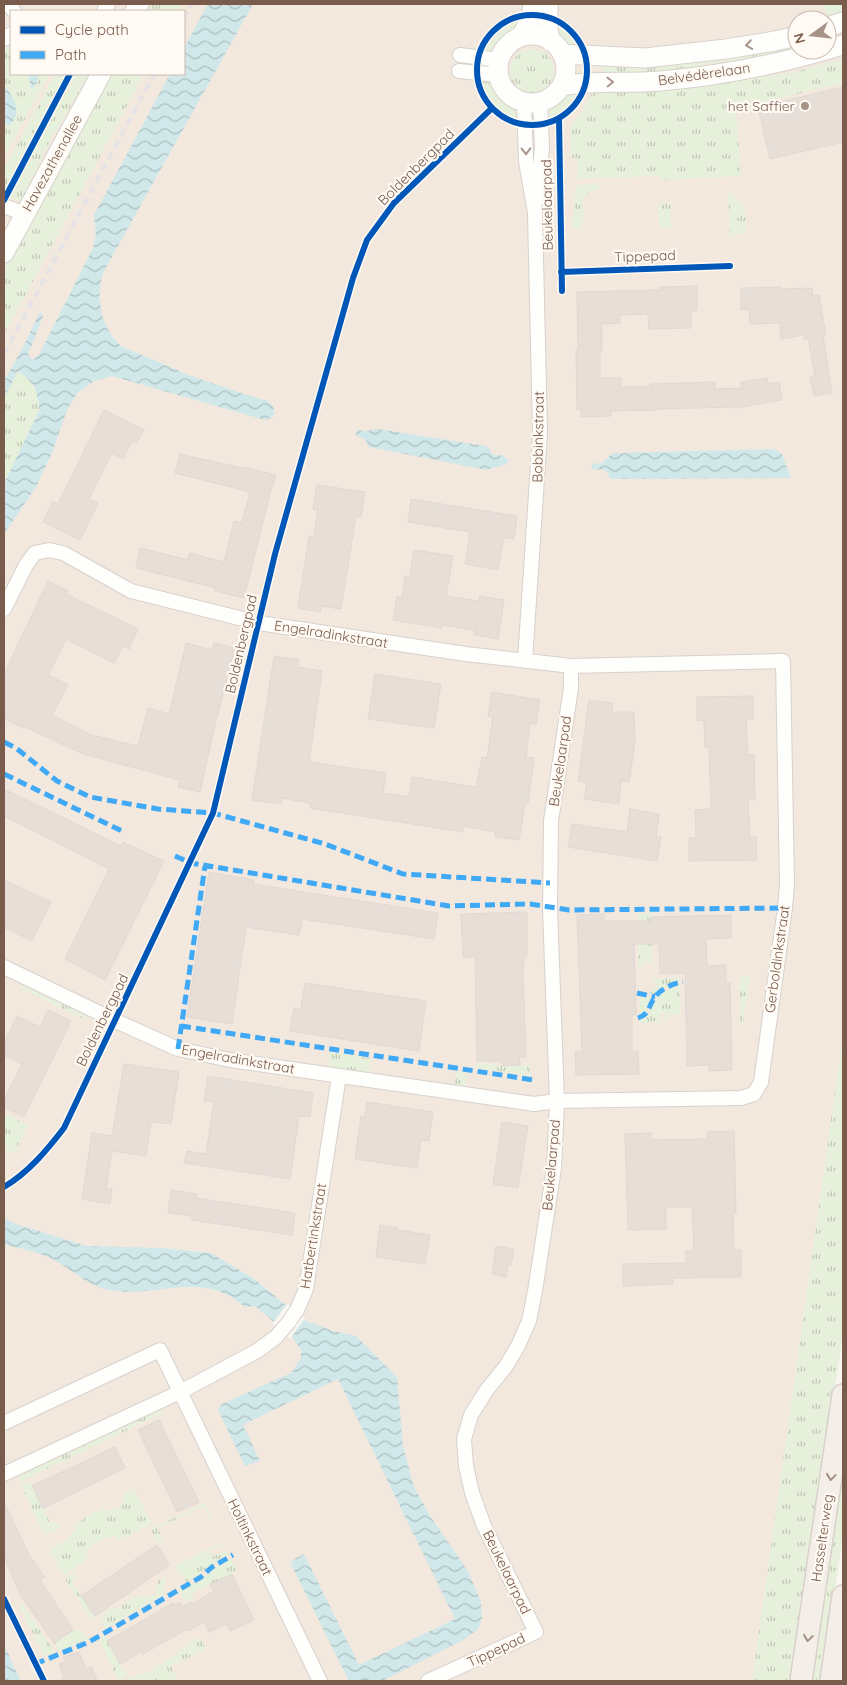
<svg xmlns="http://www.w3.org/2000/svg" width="847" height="1685" viewBox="0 0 847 1685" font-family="Quicksand,sans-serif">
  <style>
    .residential { fill: #f2e8de; fill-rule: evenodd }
    .grass { fill: url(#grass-tufts) }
    .water { fill: url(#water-waves) }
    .pier { fill: #f9f5f0 }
    .building { fill: #e6ded7; stroke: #e2d8d2 }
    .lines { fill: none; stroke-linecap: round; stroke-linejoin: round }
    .street-casing { stroke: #d7d1cb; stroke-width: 16 }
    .secondary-casing { stroke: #d9d2cb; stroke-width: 21 }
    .primary-casing { stroke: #dad1cc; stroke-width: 24 }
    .street { stroke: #fefefd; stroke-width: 14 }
    .secondary { stroke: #fefefd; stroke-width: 19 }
    .primary { stroke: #f3eee8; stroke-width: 21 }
    .rail { stroke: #e6e3e7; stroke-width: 4; stroke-dasharray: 8 5; stroke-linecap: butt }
    .quiet { stroke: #3fa9f5; stroke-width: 5; stroke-dasharray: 10 5; stroke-linecap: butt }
    .cycleway-casing { stroke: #fffaf3; stroke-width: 9 }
    .cycleway { stroke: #0057b8; stroke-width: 6 }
    .oneway { stroke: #a8958b }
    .oneway2 { stroke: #a48f83 }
    .poi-dot { fill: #a69286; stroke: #fffaf3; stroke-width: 2 }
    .labels { text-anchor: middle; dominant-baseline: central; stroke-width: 4.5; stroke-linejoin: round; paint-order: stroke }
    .street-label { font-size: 14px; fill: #7a5c4d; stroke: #fffaf3 }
    .poi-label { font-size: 14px; fill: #7a5c4d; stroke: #fffaf3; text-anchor: end }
  </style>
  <defs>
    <pattern id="grass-tufts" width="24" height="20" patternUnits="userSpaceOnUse" patternTransform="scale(1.25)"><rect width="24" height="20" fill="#e7f0db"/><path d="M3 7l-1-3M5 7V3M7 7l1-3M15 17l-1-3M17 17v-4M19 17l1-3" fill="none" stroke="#c0c6b4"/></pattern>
    <pattern id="water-waves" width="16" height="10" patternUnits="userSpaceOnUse" patternTransform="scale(1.25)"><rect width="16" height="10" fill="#d0e8ea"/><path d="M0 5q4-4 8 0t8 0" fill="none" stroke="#aebfc0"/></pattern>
  </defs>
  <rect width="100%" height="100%" fill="#f9f5f0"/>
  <path class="residential" d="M4 4H843V1241L780 1681H4ZM11 11H184V74H11ZM797 20H827V50H797Z"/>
  <path class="grass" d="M145 4H182L178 11H141Z
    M823 4H843V17L829 22Z
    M521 20 517 33 496 48 484 52C490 35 505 25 521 20Z
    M554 24 569 35 579 49C559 46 559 43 554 24Z
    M11 41V74H28L31 89 39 78 38 74H49L7 152 4 150V124L7 125 11 124 16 114 8 90 4 86V47Z
    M797 41V48L752 57 707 64 653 75H603V62Z
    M510 71a22 22 0 1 1 44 0a22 22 0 1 1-44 0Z
    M843 59V83L750 105 751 108 736 112 741 176 661 180V176L577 179V158H571V125L583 110 593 92H602L603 87 653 84 710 85 794 72Z
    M55 74H64L65 75 4 189V169Z
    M76 74H89L50 141 21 201 8 198Z
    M107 74H144L4 335V268Z
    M481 79C497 85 512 104 518 120 499 114 486 98 481 79Z
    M580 88C572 104 563 113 546 120 551 102 563 93 580 88Z
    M599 184V190C570 193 591 212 580 228L572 230 576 185Z
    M728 193C741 199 750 214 745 230L741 234 732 235V237H730Z
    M658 203H671V227L659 228Z
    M18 371 25 376 35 387 40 409 4 484V398Z
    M651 913 652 963 647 961 639 968 638 914Z
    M739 977H750L743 1023H740Z
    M680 978V981L669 985 654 995 650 993 656 986 653 979Z
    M22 983 85 1014 83 1019 20 988Z
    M680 984 681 1014 668 1015V1022H665V1014L678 1013H662L659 1018 661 1022 640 1023V1020C654 1014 649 1008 657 999 662 992 672 987 680 984Z
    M640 995 648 996 651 999 647 1011 640 1016Z
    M843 1035V1334L792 1681H752Z
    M330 1052 371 1058 368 1073 328 1067Z
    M477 1062 502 1066 530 1065 531 1076 477 1068Z
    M456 1071 468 1073 465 1088 454 1086Z
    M6 1114 28 1125 14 1154 4 1149V1119Z
    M160 1406 163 1413 20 1482 16 1475Z
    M843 1451V1534L822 1681H809Z
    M30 1482 50 1523 56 1521 60 1528 45 1533 43 1532 21 1486Z
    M134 1488 152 1523 122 1540 120 1538 118 1540 115 1536C102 1539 94 1541 86 1552L89 1557 81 1563 80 1562 78 1563 79 1565 65 1575 62 1574 63 1571 61 1569 60 1570 55 1562 57 1560 54 1558 51 1552 52 1550 51 1548 67 1540 75 1530 73 1525H78L77 1523 98 1510 101 1511V1508L103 1507 105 1511 120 1507 124 1501 122 1495Z
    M205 1503 212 1518 210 1519 205 1507H202L158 1528 163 1541 159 1543 152 1532 153 1528Z
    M221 1543 222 1545 209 1551 212 1557 226 1551 228 1555 186 1582 175 1566Z
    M231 1559 237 1571 192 1593 194 1598 185 1602 179 1591 205 1576 217 1566Z
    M74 1573 77 1577 72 1582 95 1616 90 1619 66 1581 67 1577Z
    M166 1576V1582L162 1592 165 1594 105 1629 102 1615 113 1607 116 1610C121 1606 130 1598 137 1597 152 1595 156 1601 158 1581Z
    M22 1603 55 1652 44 1656 19 1605Z
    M75 1629 81 1631 89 1639 59 1651 54 1643Z
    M104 1635 127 1676 118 1680 99 1638Z
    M200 1637 206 1649 171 1666 177 1678 176 1681H122L152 1670Z"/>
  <path class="water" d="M208 4H253L109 262C106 268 102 274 101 281 96 302 104 332 121 346L191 376 244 394 268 401 273 406 275 414 271 418 265 420 112 376 94 381 77 393 67 410 52 453 36 487 4 534V484L40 409 35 387 25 376 18 371 4 398V381L22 349 40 312 43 316 28 355 31 359H34L39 355 93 248 96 234 94 215 170 74H184V48Z
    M28 74H38V80L32 90Z
    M4 86C14 96 23 115 9 125L4 124Z
    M378 429 485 446 489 448 492 454 504 456 509 461C504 467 494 466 487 470L369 447 365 439 355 435 358 430 367 431Z
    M774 449 782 454 791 478 611 479 605 470 592 469 591 464 602 463 613 453Z
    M4 1218 16 1224 87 1246 161 1248 211 1253 253 1278 304 1320 333 1331 356 1336 397 1377 403 1446 414 1487 430 1516 468 1571 481 1602 482 1619 478 1629 465 1639 382 1681H349L290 1562 304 1554 359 1665 455 1619 338 1379 244 1424V1427L260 1461 245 1466 218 1410 222 1404 291 1373 301 1358V1350L292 1337 255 1306 245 1307C200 1268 159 1299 109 1290 85 1285 70 1267 48 1257 34 1251 18 1248 4 1244Z
    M4 1645 21 1681H4Z"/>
  <path class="pier" d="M287 1304 305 1318 290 1339 272 1324Z"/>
  <path class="building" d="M843 87V142L770 159 758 107Z
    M697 286V310L691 311V328L649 329 648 314 620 315V323L602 324V351H600V378H621V387H650V384L715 382V389L742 388 741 382 767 378 768 384 779 382 782 400 735 408V407L658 409V410L611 411V416L581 417V410H577L576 350H578L577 292 660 290V287Z
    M781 287 782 289 812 288 813 296 819 295 826 335 823 336 832 393 814 396 810 377H815L808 338 804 339V335L781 339 780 323 750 324 749 310H741V288Z
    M104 410 144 430 137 443 132 441 123 459 112 453 89 499 98 503 80 540 43 522 53 501 58 504Z
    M180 454 242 468V467L276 475 273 487 272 486 244 598 215 591 216 588 136 568 140 548 188 560 190 553 224 562 234 521 242 523 250 492 175 473Z
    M317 485 365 492 361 517 356 516 341 609 321 606 320 612 298 608 309 536 314 537 318 510 313 509Z
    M411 499 517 516 514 539 504 537 498 570 465 564 470 532 408 522Z
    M414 550 453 556 446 596 479 601 480 596 504 600 498 639 474 635 475 630 442 625V628L393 620 397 596 402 597 405 576 410 577Z
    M48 581 68 591 66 594 138 629 129 649 123 646 114 663 66 639 48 675 68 685 52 715 91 735 138 746 148 708 169 714 186 643 212 650 214 643 235 648 216 721 200 792 178 787 180 780 83 754 23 726 22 728 4 718V674Z
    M274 656 299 660 298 667 322 671 309 762 386 773 383 793 409 797 412 777 476 787 482 757 487 758 493 717 488 716 492 692 540 700 536 724 530 723 526 757 534 758 528 803H525L519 840 495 837 496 832 463 826V832L310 808V803L282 798 281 804 252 800Z
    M375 674 441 684 434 728 368 719Z
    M753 696V719H746L748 755 754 754 755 800H748L750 837H756L757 860 689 861V838H696L695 810 711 809 709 747H705L704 720 697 721V697Z
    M589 700 613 703 612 712H634L635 741 631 770 629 782 621 781 619 804 584 799 587 782 578 781Z
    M4 789 121 846 123 842 164 861 105 980 65 959 109 869 4 816Z
    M630 809 659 814 656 837H661L657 861 568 847 572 824 627 832Z
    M209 872 254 880 253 884 438 913 434 939 302 919 299 935 246 927 232 1024 187 1017Z
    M4 880 51 902 32 941 4 927Z
    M527 912V956H524L523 974 526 1057H519L520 1065 502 1066V1061H477L475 957H463L461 914Z
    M604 914V921H652L651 917 731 915V938L706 939 707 966 726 965V983H730L732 1070 709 1071V1065L687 1066 685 973 660 974 659 944H634L636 1015H632V1051H638L639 1074 576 1075 575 1052H582L577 915Z
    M305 983 426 1001 419 1051 290 1031 294 1008 301 1009Z
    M48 1010 71 1021 24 1117 4 1107V1100L22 1064 4 1055V1043L17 1016 40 1027Z
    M124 1064 179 1072 171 1124 151 1122 146 1156 112 1151 106 1189H112L110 1204 82 1199 92 1133 112 1136Z
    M208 1076 313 1093 310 1117 299 1116 290 1179 184 1163 187 1151 206 1154 214 1102 204 1101Z
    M367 1102 433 1112 429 1141 421 1140 417 1168 355 1159 361 1116 365 1117Z
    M502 1122 528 1126 518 1188 493 1184Z
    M734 1131 736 1213H733L734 1250H741V1277L673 1278V1284L623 1286V1264L686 1263V1251H694L692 1207H666V1229L628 1230 625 1134 651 1133V1140L707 1139V1132Z
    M171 1190 197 1194 196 1198 295 1213 292 1235 192 1220V1216L168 1213Z
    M380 1225 398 1228V1230L430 1235 425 1264 376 1257Z
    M496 1246 514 1249 511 1265H508L506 1277 492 1274Z
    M159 1420 199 1502 177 1512 138 1430Z
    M115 1447 125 1468 43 1508 32 1486Z
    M4 1502 32 1561 33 1560 44 1577 40 1580 73 1630 54 1643 20 1594 4 1556Z
    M157 1545 169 1565 95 1616 81 1596Z
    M232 1574 254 1620 230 1631 226 1624 209 1632 204 1622 188 1631 187 1629 143 1654 142 1651 120 1664 107 1641 173 1603 174 1605 180 1602 183 1607 191 1602 192 1604 214 1591 210 1584Z
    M79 1652 86 1669 92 1667 97 1681H58L64 1678 59 1664 66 1662 63 1657Z"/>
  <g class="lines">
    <g class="street-casing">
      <path id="street" d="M8 4 14 11
        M104 11 108 4
        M4 39 11 34
        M460 55 499 60
        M459 71 499 75
        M524 102 526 161 535 213 540 433 525 661
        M537 200 542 147 540 102
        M4 206 25 214
        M4 609 26 565 35 553 49 550 63 553 131 591 259 623 466 654 571 666 783 661 787 884 785 908 761 1082 754 1094 741 1098 557 1101 534 1104 230 1060 178 1049 116 1021 4 967
        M4 1423 160 1350 320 1681
        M4 1474 180 1392 257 1351 276 1337 288 1323 297 1310 306 1289 339 1076
        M428 1681 536 1632 484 1526 472 1493 466 1466 464 1439 471 1415 486 1391 506 1366 518 1346 529 1321 535 1291 554 1168 557 1101 550 909 551 821 571 688V666"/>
    </g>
    <g class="secondary-casing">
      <path id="secondary" d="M548 4V28L550 41
        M135 11 139 4
        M827 27 843 22
        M498 69a34 34 0 1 1 68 0a34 34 0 1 1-68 0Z
        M521 37 531 18 533 4
        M562 54 645 58 726 49 775 41 797 36
        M562 86C594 80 627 84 660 81 722 76 784 63 843 45
        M4 253 101 74"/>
    </g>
    <g class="primary-casing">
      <path id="primary" d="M801 1681 843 1395
        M831 1681 843 1596"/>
    </g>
    <use href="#street" class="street"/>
    <use href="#secondary" class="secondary"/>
    <use href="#primary" class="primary"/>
    <path class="rail" d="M184 19 192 4
      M4 354 154 74"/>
    <path class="quiet" d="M4 742 16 748 57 781 90 797 158 809 213 813 325 844 403 874 550 883
      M4 774 124 832
      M175 856 191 863 449 906 530 904 569 910 785 908
      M637 993 655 997
      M638 1018C650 1014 648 1006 655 997 661 989 673 983 683 982
      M181 1026 534 1080
      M178 1049 205 866
      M35 1664 89 1642 201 1577 212 1567 233 1555"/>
    <g class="cycleway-casing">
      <path id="cycleway" d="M477 70a55 55 0 1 1 110 0a55 55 0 1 1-110 0Z
        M559 119 562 291
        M4 200 70 74
        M561 272 730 266
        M4 1187C29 1172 47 1150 64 1128L213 813 275 554 353 278 367 240 394 203 491 109
        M4 1599 44 1681"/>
    </g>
    <use href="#cycleway" class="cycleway"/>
  </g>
  <defs><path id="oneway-chevron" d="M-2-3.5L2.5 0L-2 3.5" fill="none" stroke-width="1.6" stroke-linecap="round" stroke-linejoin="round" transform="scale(1.25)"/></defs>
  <g class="oneway">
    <use href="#oneway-chevron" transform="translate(749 45) rotate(171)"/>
    <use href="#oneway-chevron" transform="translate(610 82) rotate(-1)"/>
    <use href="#oneway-chevron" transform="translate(526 151) rotate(89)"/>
  </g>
  <g class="oneway2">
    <use href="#oneway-chevron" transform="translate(831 1477) rotate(98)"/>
    <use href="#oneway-chevron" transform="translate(808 1638) rotate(98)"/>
  </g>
  <circle class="poi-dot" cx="805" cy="106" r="5"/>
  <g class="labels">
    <g class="street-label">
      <text transform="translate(704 74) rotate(-8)">Belvédèrelaan</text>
      <text transform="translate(52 163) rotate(-61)">Havezathenallee</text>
      <text transform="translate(416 167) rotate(-45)">Boldenbergpad</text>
      <text transform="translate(547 205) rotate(-91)">Beukelaarpad</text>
      <text transform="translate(645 256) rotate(-2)">Tippepad</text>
      <text transform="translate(538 437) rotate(-89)">Bobbinkstraat</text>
      <text transform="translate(331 634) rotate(9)">Engelradinkstraat</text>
      <text transform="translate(241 644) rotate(-77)">Boldenbergpad</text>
      <text transform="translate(560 761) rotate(-82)">Beukelaarpad</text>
      <text transform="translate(777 959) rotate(-82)">Gerboldinkstraat</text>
      <text transform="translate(102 1020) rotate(-64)">Boldenbergpad</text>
      <text transform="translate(238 1059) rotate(10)">Engelradinkstraat</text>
      <text transform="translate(551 1165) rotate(-85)">Beukelaarpad</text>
      <text transform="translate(313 1236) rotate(-81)">Hatbertinkstraat</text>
      <text transform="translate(250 1537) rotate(64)">Holtinkstraat</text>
      <text transform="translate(822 1538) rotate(-82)">Hasselterweg</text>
      <text transform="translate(507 1572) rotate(64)">Beukelaarpad</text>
      <text transform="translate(496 1650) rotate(-25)">Tippepad</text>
    </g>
    <g class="poi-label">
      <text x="795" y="106">het Saffier</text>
    </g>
  </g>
  <rect width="847" height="1685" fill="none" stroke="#7a5c4d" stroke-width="10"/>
  <rect x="10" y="10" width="175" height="65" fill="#fffaf3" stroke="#cabbb1"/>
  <rect x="20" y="26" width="25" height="8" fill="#0057b8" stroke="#cabbb1"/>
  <text x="55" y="35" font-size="15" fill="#7a5c4d">Cycle path</text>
  <rect x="20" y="51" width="25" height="8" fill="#3fa9f5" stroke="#cabbb1"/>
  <text x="55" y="60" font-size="15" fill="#7a5c4d">Path</text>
  <g transform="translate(812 35) rotate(255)"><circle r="24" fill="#fffaf3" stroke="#cabbb1"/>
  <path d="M0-4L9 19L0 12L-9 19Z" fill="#a69286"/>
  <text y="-8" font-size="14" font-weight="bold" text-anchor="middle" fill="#7a5c4d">N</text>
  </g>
</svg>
